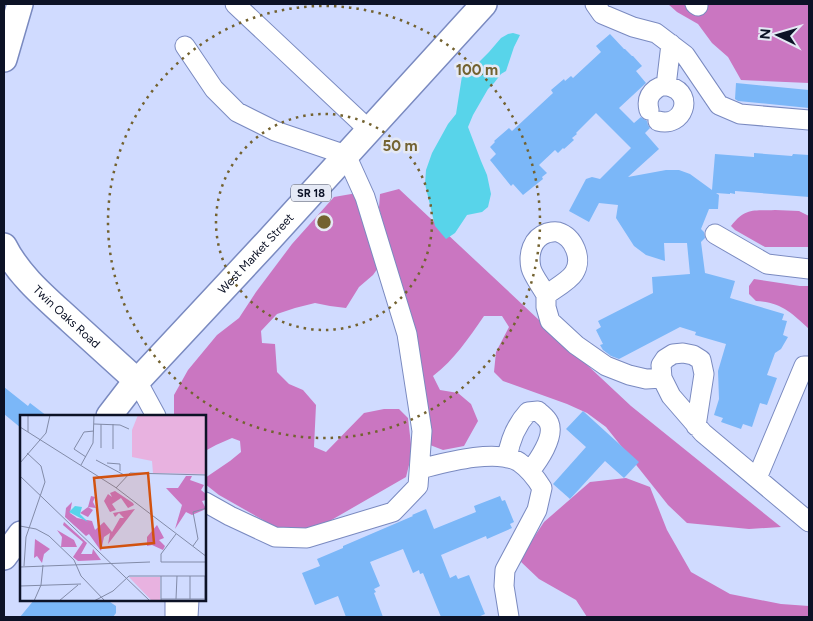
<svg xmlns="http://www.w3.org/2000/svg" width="813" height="621" viewBox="0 0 813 621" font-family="Figtree,sans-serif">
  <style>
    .forest { fill: #ca76c1 }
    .water { fill: #58d4ea }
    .building { fill: #7bb7f8 }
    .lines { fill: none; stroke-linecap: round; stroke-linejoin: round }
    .minor-casing { stroke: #7a8ac0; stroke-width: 21 }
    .major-casing { stroke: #7a8ac0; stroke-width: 28 }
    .minor { stroke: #fff; stroke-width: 19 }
    .major { stroke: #fff; stroke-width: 25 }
    .ring { fill: none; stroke: #736230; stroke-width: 2.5; stroke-dasharray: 2.5 5 }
    .labels { text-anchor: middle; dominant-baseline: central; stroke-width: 5; stroke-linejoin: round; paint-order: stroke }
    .shield { fill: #e5e9f5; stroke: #4d5264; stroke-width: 1 }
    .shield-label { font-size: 11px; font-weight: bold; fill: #0c1226 }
    .street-label { font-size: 12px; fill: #0c1226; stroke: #e5e9f5 }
    .inset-road { fill: none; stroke: #828ba8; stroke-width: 1 }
    .view { fill: #d2520f; fill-opacity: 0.15; stroke: #d2520f; stroke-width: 2.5 }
    .inset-edge { fill: none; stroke: #0c1226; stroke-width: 2.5 }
    .centre { fill: #736230; stroke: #e5e9f5; stroke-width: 2.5 }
    .ring-label { font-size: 15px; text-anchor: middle; font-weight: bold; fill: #736230; stroke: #e5e9f5; stroke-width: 5; stroke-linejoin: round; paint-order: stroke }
  </style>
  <rect width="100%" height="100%" fill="#d0dbff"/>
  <path class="forest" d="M668 4H809V83L741 80 728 57 712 43 698 24 677 12Z
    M399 189 631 406 781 527 749 529 687 523 668 505 606 427 587 413 567 404 503 381 494 372 496 352 509 327 502 316H484C468 339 455 359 433 376L440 390 458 393 471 404 478 421 464 446 443 450 430 445 412 341 389 243 379 208 380 194Z
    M357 193 378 268 373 275 359 287 346 308 330 306 315 303 295 308 277 314 261 331 262 343 275 344 277 372 289 384 303 390 316 405 314 447 326 452 364 413 384 409H399L408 418 412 453 406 477 328 522 305 529H276L263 520 219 495 205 484V478L230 461 241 452 240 441 232 438 216 445 205 451V416H174V395L188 370 217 335 239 318 256 292 292 244 334 197Z
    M775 210 799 211 809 216V247H765L735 230 731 226C746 207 753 211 775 210Z
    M754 279 800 286H809V329C792 313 781 302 756 301L749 294V286Z
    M626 478 650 487 667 530 691 572 730 594 781 604 809 606V617H587L576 600 539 579 519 560 544 522 590 482Z"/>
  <path class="water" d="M513 33 520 35 514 47 506 71 501 74 494 83 488 89 473 115 468 127 481 161 487 175 491 194 488 207 482 212 467 215 455 233 446 239 435 226 425 184 426 170 432 153 448 124 456 114 462 76 470 66 479 62 489 52 501 38 508 34Z"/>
  <path class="building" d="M610 34 624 49H625L632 56H633L642 66 636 71 646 83 619 108 634 123 641 117 647 121 648 125 650 128 645 133 659 149 628 177 666 170H679L690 174 712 190 715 154 754 157V153L792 156 793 154 809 155V197L735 191V194L730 193V194L716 193 719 195 718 209H709L701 229 704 232 705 238 701 242 705 273 735 281 730 298 784 314 782 320 787 321 783 335 788 337 781 349 775 353 767 375 777 378 767 405 760 403 752 427 743 424 741 429 721 422 723 418 714 415 719 399 718 371 726 344 695 335 696 332 680 327 619 359 611 356 603 350 600 345 603 344 596 330 601 327 598 321 653 293 652 277 690 274 687 243H664L665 261 646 255 634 246 616 218 618 205 599 203 589 222 569 211 586 179 592 177 600 179 631 148 596 113 576 133 577 134 572 138 574 140 564 149 563 148 558 153 555 150 539 165 547 173 542 177 543 179 523 195 513 184 511 186 490 160 496 154 490 147 495 142 494 141 509 128 512 131 553 93 551 90 564 79 565 81 571 76 573 78 601 52 596 46Z
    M736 83 809 90V108L738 101 735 99Z
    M4 387 28 406 30 403 47 416H21V428L4 414Z
    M583 411 639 462 624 478 605 461 570 499 553 484 586 447 566 429Z
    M500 496 502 501 505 500 514 522 510 524 512 528 487 539 486 536 441 555 450 578 456 575 458 579 469 575 485 614 478 617H441L423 573 420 574 419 570 413 573 403 549 370 562 380 586 374 589 376 592 374 593 383 617H346L338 596 315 605 302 573 320 566 317 559 343 548V546L413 516 412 515 426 509 434 529 476 512 474 506Z
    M34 600H107L116 606V613L113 617H20Z"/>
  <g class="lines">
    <g class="minor-casing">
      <path id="minor" d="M235 4 369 130
        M595 4 602 14 633 27 656 33 685 55 719 105 740 114 809 120
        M695 4 698 6
        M185 46 214 89 237 112 275 131 346 155 365 197 407 334 422 431 418 486 393 512 307 538 275 537 230 516 205 502
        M666 86 671 44
        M649 110C647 102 648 95 656 89 660 86 666 85 671 87 694 94 684 128 658 121
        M715 234 767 264 809 269
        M546 295C542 287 533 276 531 268 528 254 532 238 547 233 551 232 554 231 558 232 574 237 583 259 574 273 569 281 554 289 546 295V307L550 321 576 345 606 366 629 375 646 379 662 378
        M137 381 156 416
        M696 426 704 374 701 360 693 355 683 353 673 354 665 359 661 365 662 378 671 396 703 433 809 522
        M507 458C510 440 516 425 528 412L538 411C542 415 547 418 549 423 555 437 538 461 530 471
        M420 469C444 463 496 448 519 462 529 469 536 478 542 488L537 510 505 570 504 586 509 617
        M757 478 804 366H809
        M175 600V617
        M188 617 189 600"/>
    </g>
    <g class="major-casing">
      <g id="major">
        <path d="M4 59 20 4"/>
        <path id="s1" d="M4 246C19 276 46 298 71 321 93 341 115 361 137 381"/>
        <path id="s2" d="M109 416 129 390 268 241 484 4"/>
        <path d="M4 557 21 534"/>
      </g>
    </g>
    <use href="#minor" class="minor"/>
    <use href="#major" class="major"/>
  </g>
  <g class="ring">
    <circle cx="324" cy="222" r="108"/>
    <circle cx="324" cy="222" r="216"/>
  </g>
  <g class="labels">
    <rect class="shield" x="291" y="184.5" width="40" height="17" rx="4"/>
    <g class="shield-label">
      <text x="311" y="193">SR 18</text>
    </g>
    <g class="street-label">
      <text stroke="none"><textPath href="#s2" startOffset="219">West Market Street</textPath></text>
      <text stroke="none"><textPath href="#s1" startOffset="95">Twin Oaks Road</textPath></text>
    </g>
  </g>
  <g transform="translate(20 415)">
    <rect width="186" height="186" fill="#d0dbff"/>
    <path d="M118 0H186V59L133 58 132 46 112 42V15ZM109 162H140V186H132Z" fill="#e8b2e0"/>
    <path d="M166 61H172L170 65 184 70 181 75 186 79V85L182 86 186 94 172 100 166 97 155 114 162 90 146 73H158ZM95 76 113 88 114 90 108 93 101 83 92 89 96 95 90 97 84 86 88 79 92 82 90 78ZM71 81 75 82 73 87 76 93 68 92 73 95 68 102 60 98 68 92ZM52 87 50 98 57 103 72 106 75 115 84 107 92 117 100 103H104L99 98 95 102 93 98 115 94 88 129 90 118 84 122 81 136 69 119 66 121 45 102 46 93ZM44 107 67 128 61 139H72L73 134 81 145 58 146 53 142 63 127 43 110ZM137 110 144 123 139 125 145 131 143 135 132 130 127 131V122ZM37 115 54 125 57 132H41L42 122ZM15 124 30 134 24 139 22 148 17 141 14 143Z" fill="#ca76c1"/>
    <path d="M55 91 62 92 60 99 68 107 49 97Z" fill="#58d4ea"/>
    <path class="inset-road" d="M74 9 100 10 109 14M0 12 95 72 187 142M8 17V0M81 33V9M93 34V9M66 42 54 34 64 17 74 16M76 45 106 61M0 48 26 18 30 0M87 48 100 49V56M61 50 73 28 74 0M0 61 130 186M96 73 110 58 187 60M0 111 16 114 29 121 54 145 61 161 85 186M156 119 141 139V147H187M173 131 178 124 173 97 187 93M4 151 6 122 25 67 21 51 7 38M0 152 130 147M0 171 61 169M141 184H187M156 184 157 161M170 184V161M14 186 21 170 23 150M39 186 58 170M74 186 93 176 109 161H187M141 186V161M185 186V161"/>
    <path class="view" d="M128 58 134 128 81 133 74 63Z"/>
    <rect width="186" height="186" class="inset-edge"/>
  </g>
  <circle cx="324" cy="222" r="8" class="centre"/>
  <g class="ring-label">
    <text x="477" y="75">100 m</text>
    <text x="400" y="151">50 m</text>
  </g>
  <rect width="813" height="621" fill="none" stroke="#0c1226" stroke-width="10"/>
  <g transform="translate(778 35) rotate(275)" stroke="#e5e9f5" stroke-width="4" paint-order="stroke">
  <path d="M0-4L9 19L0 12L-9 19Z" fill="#0c1226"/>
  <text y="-8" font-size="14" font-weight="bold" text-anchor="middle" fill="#0c1226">N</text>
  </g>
</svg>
